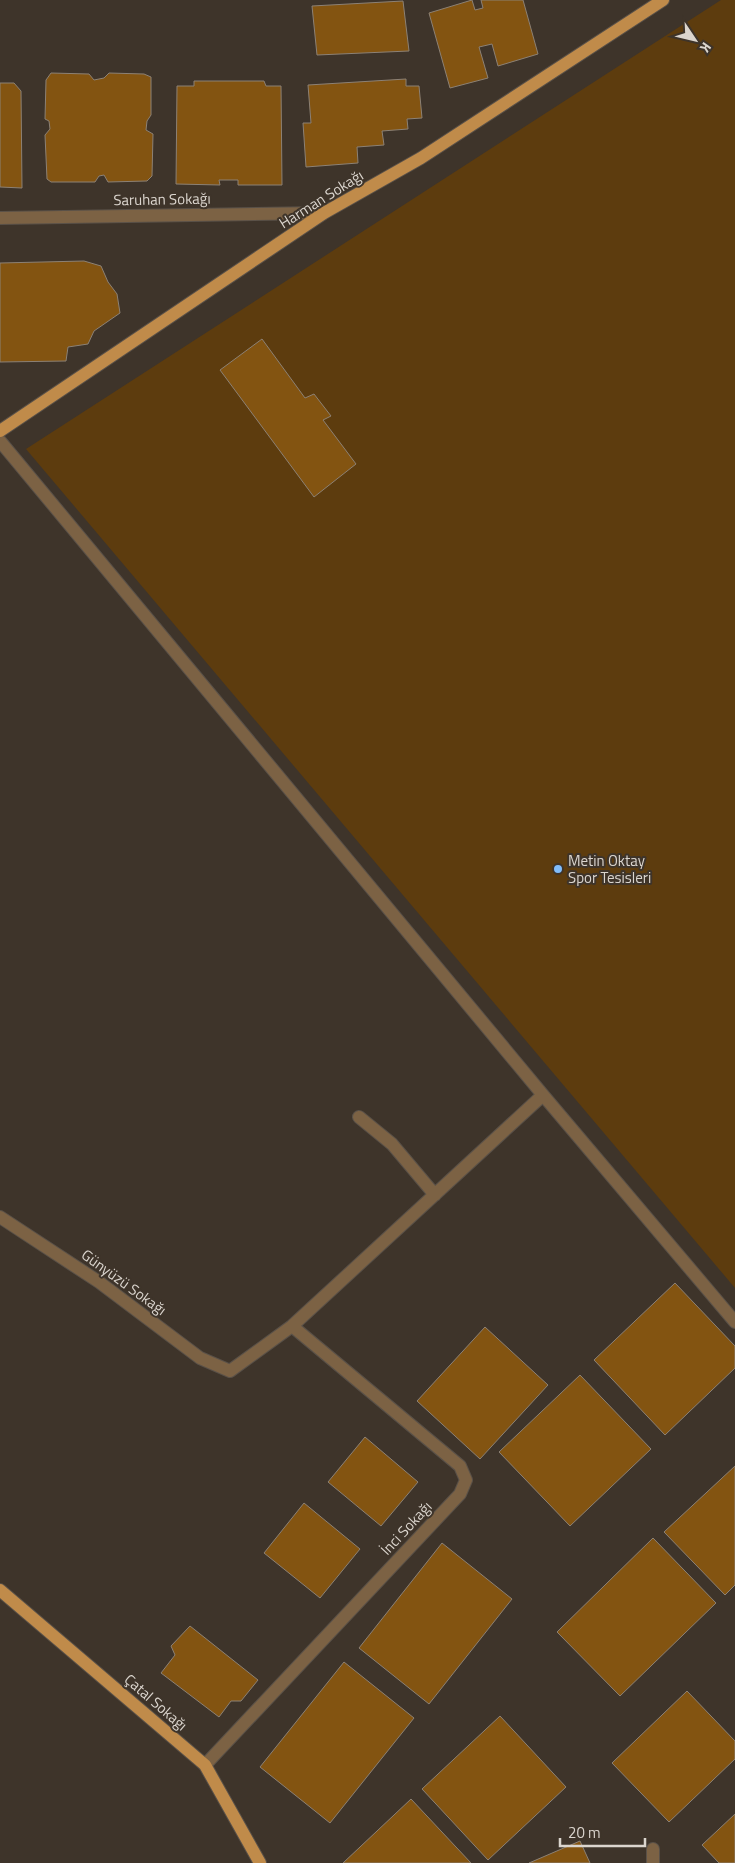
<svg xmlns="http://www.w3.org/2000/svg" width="735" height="1863" viewBox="0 0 735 1863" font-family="'Titillium Web',sans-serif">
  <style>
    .green { fill: #5d3c0e }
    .building { fill: #835411; stroke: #8c8175 }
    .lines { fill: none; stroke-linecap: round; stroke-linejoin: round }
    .minor-casing { stroke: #5a5148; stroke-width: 14 }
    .major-casing { stroke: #5a5148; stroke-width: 14 }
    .minor { stroke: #7c6244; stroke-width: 12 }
    .major { stroke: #c08b4a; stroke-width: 12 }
    .poi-dot { fill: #81bdfa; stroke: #3e342a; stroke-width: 2 }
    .labels { text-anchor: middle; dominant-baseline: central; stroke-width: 4; stroke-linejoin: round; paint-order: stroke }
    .street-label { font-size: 15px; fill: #dbd5ce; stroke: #3e342a }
    .poi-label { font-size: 15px; fill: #dbd5ce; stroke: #3e342a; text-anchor: start }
  </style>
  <rect width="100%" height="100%" fill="#3e342a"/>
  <path class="green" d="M721 0H735V1288L26 449Z"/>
  <path class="building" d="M472 0 475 10 483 8 481 0H523L538 54 498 66 492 44 479 47 488 78 450 88 429 13Z
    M403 1 409 51 317 55 312 6Z
    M51 73 89 74 94 80 104 78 109 73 144 74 151 77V115L147 121 146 130 153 134 152 176 147 181 108 182 104 175 99 176 95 182H51L47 179 45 135 50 129 49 121 45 119 46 80Z
    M406 79V86H419L422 118 407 119 408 129 382 131 384 145 357 147 358 163 306 167 303 123H311L308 85Z
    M194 81H264L266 86H281L282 185H238V180H219L220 185 176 184 177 86H194Z
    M0 83H14L21 91 22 188 0 187Z
    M84 261 101 266 108 282 117 294 120 313 94 331 88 344 68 347 66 361 0 362V263Z
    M262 339 305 398 314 394 331 416 323 420 356 464 314 497 220 370Z
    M675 1283 735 1346V1368L665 1435 594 1360Z
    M485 1327 548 1385 480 1459 417 1401Z
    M580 1375 651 1449 570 1526 499 1452Z
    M365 1437 418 1482 381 1526 328 1482Z
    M735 1466V1585L725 1595 664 1532Z
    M304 1503 360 1549 320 1598 264 1553Z
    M653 1538 716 1603 620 1696 557 1632Z
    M442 1543 512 1599 429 1704 359 1648Z
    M190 1626 258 1680 241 1701H231L219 1717 161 1673 175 1655 171 1646Z
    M344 1662 414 1718 330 1823 260 1767Z
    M687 1691 735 1741V1759L669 1822 612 1763Z
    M500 1716 566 1787 488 1860 422 1789Z
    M411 1799 471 1863H343Z
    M735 1814V1863H719L702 1845Z
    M580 1841 590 1863H529Z"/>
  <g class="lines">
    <g class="minor-casing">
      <path id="minor" d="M0 218 324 213
        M0 441 543 1095 735 1322
        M359 1117 392 1144 435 1195
        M0 1217 99 1282 200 1358 230 1371 292 1326 543 1095
        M205 1765 460 1494 466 1480 460 1466 292 1326
        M653 1849V1863"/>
    </g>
    <g class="major-casing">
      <path id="major" d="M0 431 324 213 421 158 663 0
        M0 1590 205 1765 260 1863"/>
    </g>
    <use href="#minor" class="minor"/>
    <use href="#major" class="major"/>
  </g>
  <circle class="poi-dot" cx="558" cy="869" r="5"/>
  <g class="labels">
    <g class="street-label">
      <text transform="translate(162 199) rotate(-1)">Saruhan Sokağı</text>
      <text transform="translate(321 199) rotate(-32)">Harman Sokağı</text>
      <text transform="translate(124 1282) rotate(36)">Günyüzü Sokağı</text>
      <text transform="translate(406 1528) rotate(-47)">İnci Sokağı</text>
      <text transform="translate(156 1702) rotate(41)">Çatal Sokağı</text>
    </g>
    <g class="poi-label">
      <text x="568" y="860">Metin Oktay<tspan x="568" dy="17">Spor Tesisleri</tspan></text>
    </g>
  </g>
  <g transform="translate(695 40) rotate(125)" stroke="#3e342a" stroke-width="4" paint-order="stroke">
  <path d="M0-4L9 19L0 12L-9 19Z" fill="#dbd5ce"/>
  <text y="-8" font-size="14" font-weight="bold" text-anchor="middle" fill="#dbd5ce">K</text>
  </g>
  <path d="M560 1838v8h85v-8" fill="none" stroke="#dbd5ce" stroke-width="2.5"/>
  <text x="568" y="1838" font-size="15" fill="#dbd5ce" stroke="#3e342a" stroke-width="4" paint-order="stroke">20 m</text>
</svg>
